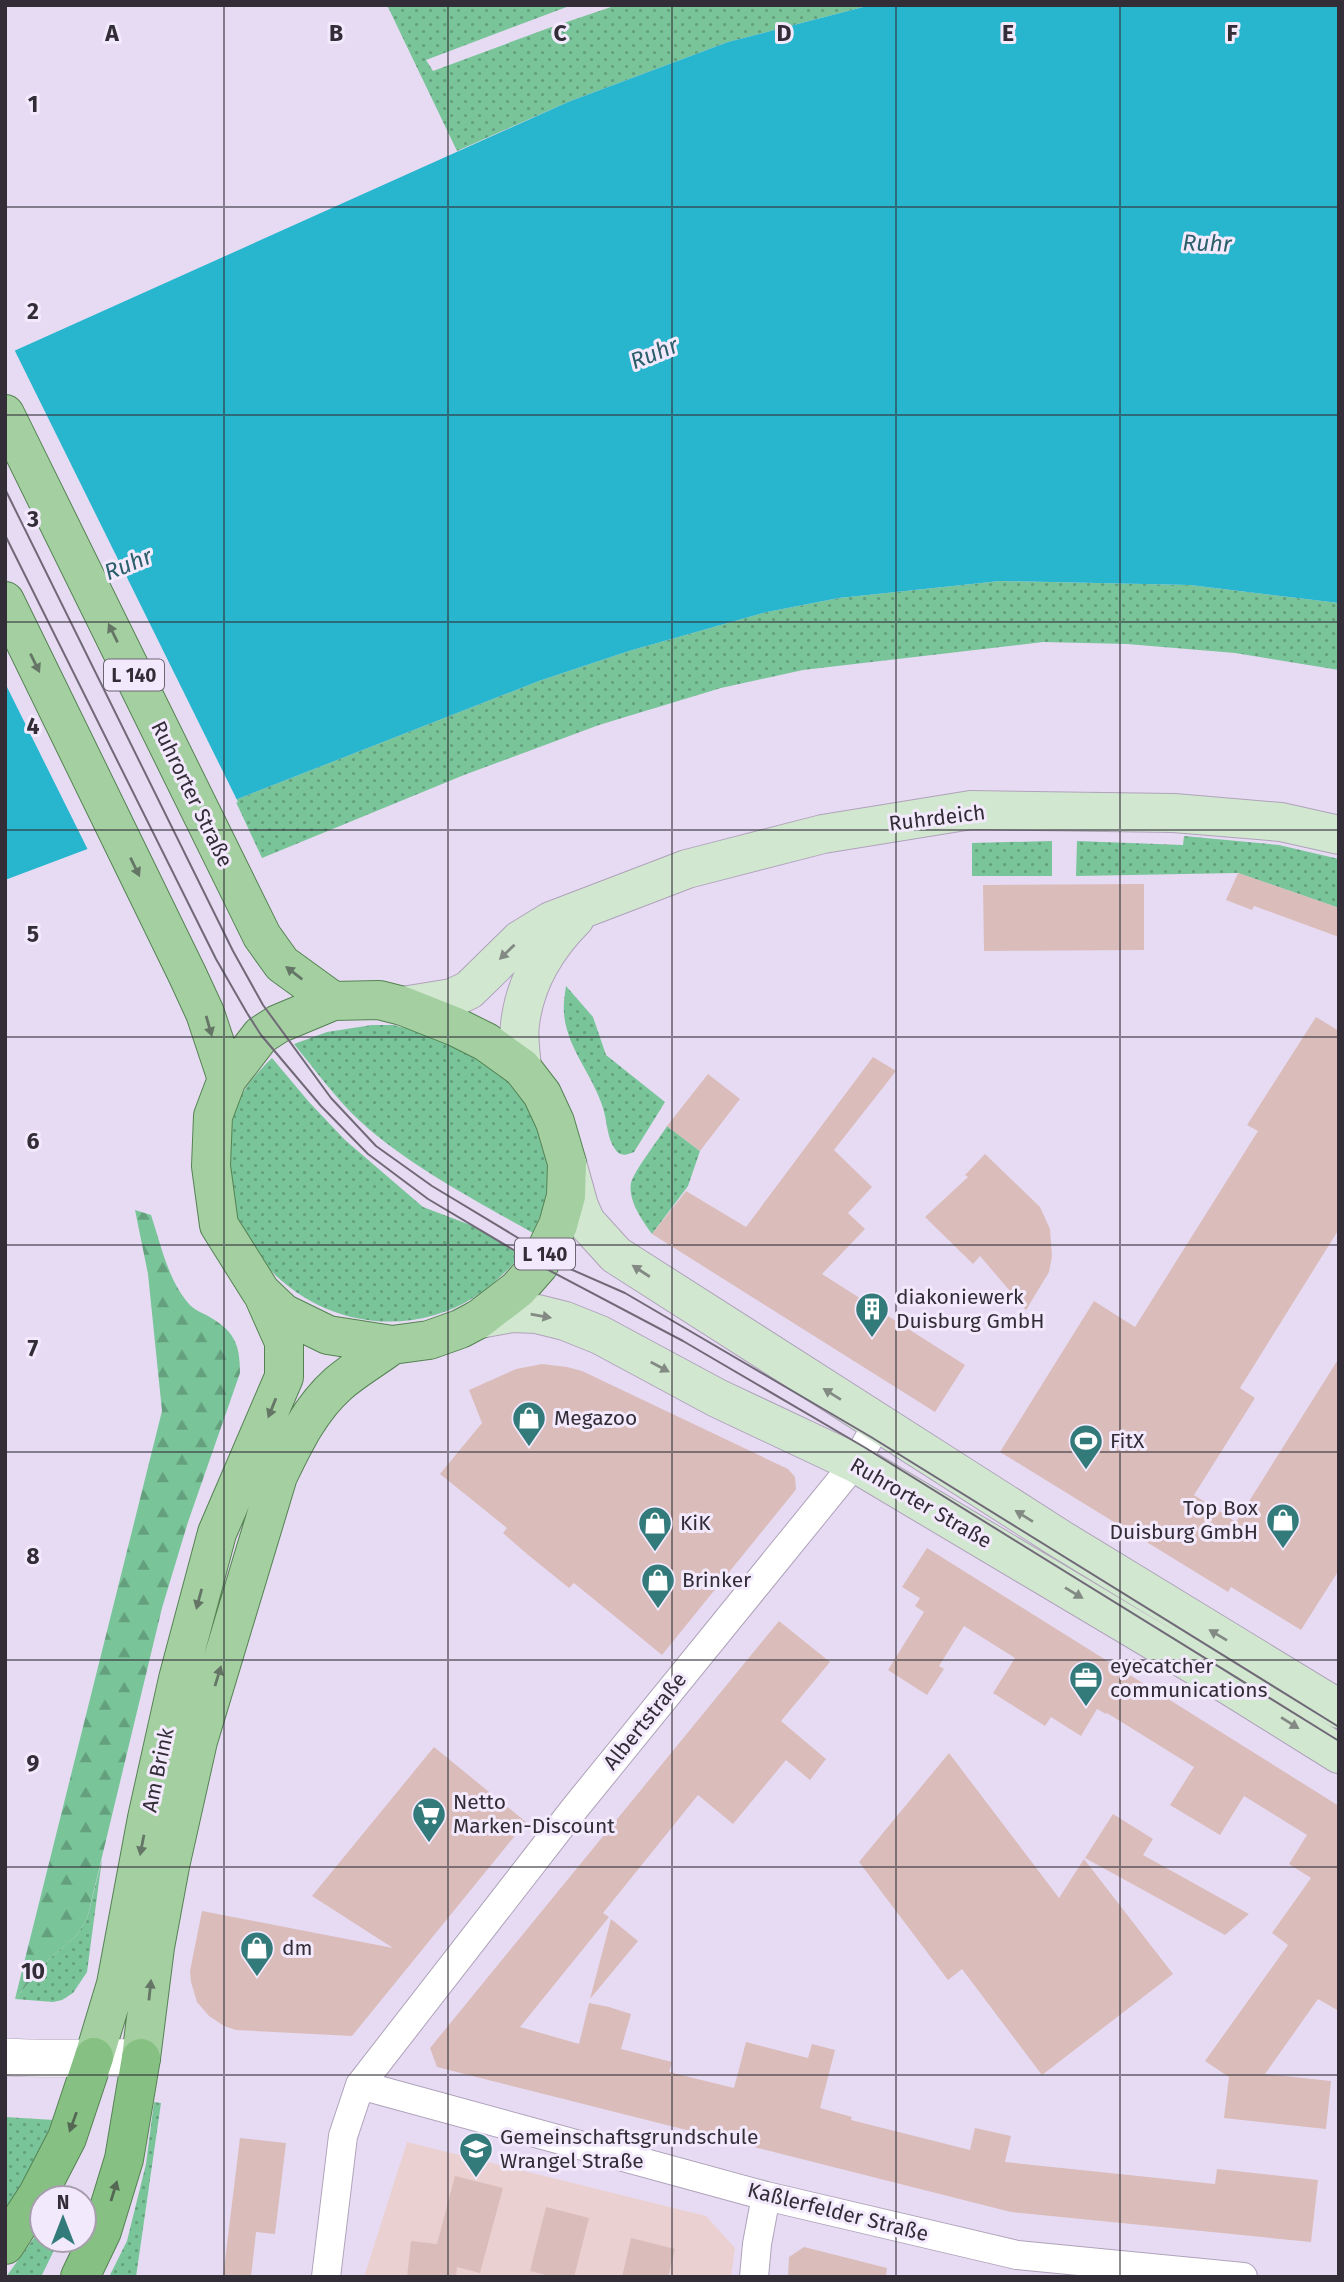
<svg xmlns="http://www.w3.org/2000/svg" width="1344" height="2282" viewBox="0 0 1344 2282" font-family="'Fira Sans',sans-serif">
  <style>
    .education { fill: #ead0d0 }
    .grass { fill: url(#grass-dots) }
    .forest { fill: url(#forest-firs) }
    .water { fill: #28b5ce }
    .pier { fill: #e7dbf3 }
    .building { fill: #dabcba }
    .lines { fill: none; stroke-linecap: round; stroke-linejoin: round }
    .minor-casing { stroke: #afa3ba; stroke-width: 30 }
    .tertiary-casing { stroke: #afa3ba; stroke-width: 38 }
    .secondary-casing { stroke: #afa3ba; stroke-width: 40 }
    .primary-casing { stroke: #558253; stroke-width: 40 }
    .trunk-casing { stroke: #558253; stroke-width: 40 }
    .minor { stroke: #fff; stroke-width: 28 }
    .tertiary { stroke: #fff; stroke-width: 37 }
    .secondary { stroke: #d2e7d0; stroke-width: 38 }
    .primary { stroke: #a4d0a1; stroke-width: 38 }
    .trunk { stroke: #86c082; stroke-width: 38 }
    .tram { stroke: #706977; stroke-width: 2 }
    .oneway { fill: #657666 }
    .oneway2 { fill: #828a83 }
    .oneway3 { fill: #546854 }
    .grid { fill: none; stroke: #322d36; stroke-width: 2; stroke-opacity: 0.55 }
    .labels { text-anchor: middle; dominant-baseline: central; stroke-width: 6; stroke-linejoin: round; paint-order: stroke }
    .shield { fill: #f3e9fd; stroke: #6c6572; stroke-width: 2 }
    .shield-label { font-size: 19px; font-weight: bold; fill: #322d36 }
    .street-label { font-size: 21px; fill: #322d36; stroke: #f3e9fd }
    .poi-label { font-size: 21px; fill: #322d36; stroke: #f3e9fd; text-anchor: start }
    .water-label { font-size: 23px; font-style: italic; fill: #2b606b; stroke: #f3e9fd }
    .grid-label { font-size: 23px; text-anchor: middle; font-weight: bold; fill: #322d36; stroke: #f3e9fd; stroke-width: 6; stroke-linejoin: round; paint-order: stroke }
  </style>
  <defs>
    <pattern id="grass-dots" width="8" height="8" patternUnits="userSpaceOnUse" patternTransform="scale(1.75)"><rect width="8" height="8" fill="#79c499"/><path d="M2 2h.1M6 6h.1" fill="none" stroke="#64a07e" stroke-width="1.8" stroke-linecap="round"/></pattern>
    <pattern id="forest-firs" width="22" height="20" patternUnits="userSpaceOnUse" patternTransform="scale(1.75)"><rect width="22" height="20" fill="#79c499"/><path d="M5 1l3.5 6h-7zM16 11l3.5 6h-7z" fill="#64a07e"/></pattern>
  </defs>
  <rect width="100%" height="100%" fill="#e7dbf3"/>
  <path class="education" d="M407 2142 706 2216 735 2248 731 2277H364Z"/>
  <path class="grass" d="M387 5H572L426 60 433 71 546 29 617 5H871L728 42 568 102 457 151Z
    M1000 581 1190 585 1339 603V670L1235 653 1127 644 1043 642 803 670 721 688 599 725 464 775 262 858 235 800 539 681 629 651 767 612 839 598Z
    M1184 836 1279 845 1339 859V908L1238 873 1076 876 1077 841 1183 845Z
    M1052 841V876H972V843Z
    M566 986 593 1017 606 1055 665 1102 634 1152C627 1155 620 1157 615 1149 607 1139 607 1120 603 1108 593 1075 566 1047 564 1013 563 1004 565 994 566 986Z
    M372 1025H393L431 1034 502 1072 533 1111 548 1157V1186L543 1209 533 1233C478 1202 408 1165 361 1122 336 1099 316 1071 294 1044L327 1032Z
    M272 1058 309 1102 345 1140 423 1207 473 1226 521 1255C497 1283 470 1305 435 1315 357 1338 277 1299 241 1229 229 1207 227 1181 229 1156 231 1109 238 1091 272 1058Z
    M667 1126 700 1151 688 1186 652 1234C642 1220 628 1201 631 1183 634 1171 659 1139 667 1126Z
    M102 1859 87 1972 73 1993 62 2000 53 2002 15 1999 48 1960 76 1936 87 1919Z
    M154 2102 161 2103 136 2277H109L127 2241 146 2164Z
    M5 2117 54 2120 21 2186 5 2211Z
    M42 2227V2240H59L41 2277H6Z"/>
  <path class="forest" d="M135 1210 151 1215C161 1245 168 1280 189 1304 193 1309 202 1313 208 1316 234 1331 240 1343 240 1373L188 1522 162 1608 87 1919 76 1936 48 1960 15 1999 162 1411 148 1274Z"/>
  <path class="water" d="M871 5H1339V603L1190 585 1000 581 839 598 767 612 629 651 539 681 235 800 114 839 5 880V355L568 102 728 42Z"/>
  <path class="pier" d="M13 347 238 802 89 852 5 683V351Z"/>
  <path class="building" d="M1238 873 1339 908V937L1254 906 1252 910 1226 900Z
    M1144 884V950L984 951 983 885Z
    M1316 1017 1339 1031V1229L1240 1388 1255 1398 1194 1495 1236 1522 1339 1358V1570L1301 1630 1231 1587 1228 1592 1000 1452 1094 1301 1135 1327 1258 1131 1247 1125Z
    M873 1057 896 1071 834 1150 872 1187 848 1213 865 1229 822 1274 965 1365 935 1412 652 1234 686 1191 746 1227Z
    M708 1074 740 1099 700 1151 667 1126Z
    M985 1154 1040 1207 1050 1229 1052 1256 1049 1272 1026 1310 980 1256 973 1264 925 1217 968 1177 965 1175Z
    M542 1364 567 1367 582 1371 788 1469 795 1477 796 1489 794 1492 662 1655 574 1583 569 1588 527 1554 503 1533 507 1528 440 1474 482 1423 469 1390 516 1369Z
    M927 1548 1339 1806V2011L1318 1999 1265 2074 1331 2081 1326 2129 1224 2118 1229 2077 1205 2061 1288 1945 1272 1933 1311 1878 1289 1864 1307 1835 1244 1796 1220 1835 1170 1805 1194 1767 1107 1713 1106 1714 1097 1709 1081 1736 1051 1717 1045 1726 993 1693 1015 1658 964 1626 939 1666 944 1669 927 1695 888 1670 924 1612 915 1606 920 1598 902 1587Z
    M779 1621 830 1662 781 1721 826 1759 810 1780 786 1760 733 1824 698 1795 603 1913 609 1917 520 2027 579 2044 589 2003 609 2007 631 2014 621 2049 672 2062 669 2072 734 2088 746 2042 808 2058 812 2044 835 2050 820 2108 852 2117 851 2120 970 2150 975 2128 1011 2136 1005 2162 1215 2184 1217 2169 1318 2180 1311 2242 1011 2212 437 2067 430 2048Z
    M434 1747 526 1822 352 2036 236 2030 224 2026 209 2016 197 2002 191 1982 190 1971 202 1911 393 1948 312 1896Z
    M949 1753 1059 1898 1084 1859 1173 1974 1042 2075 962 1969 948 1980 859 1862Z
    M1113 1814 1153 1839 1143 1855 1249 1914 1225 1935 1085 1858Z
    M611 1919 638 1941 590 1999Z
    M240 2138 286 2143 275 2234 256 2232 251 2277H223Z
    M455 2176 503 2188 480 2273 457 2267 456 2277H407L411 2241 437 2244Z
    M546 2207 589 2218 574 2277H554L530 2271Z
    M631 2238 675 2249 668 2277H622Z
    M804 2247 887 2268 886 2277H788L789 2257Z"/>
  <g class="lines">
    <g class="minor-casing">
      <path id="minor" d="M360 2085 766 2196 1017 2255 1243 2277
        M326 2277 343 2136 360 2085 575 1808 855 1463 878 1423
        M754 2277 757 2244 766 2196"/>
    </g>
    <g class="tertiary-casing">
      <path id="tertiary" d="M5 2057C51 2060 96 2057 141 2058"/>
    </g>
    <g class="secondary-casing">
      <path id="secondary" d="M403 1006 452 998 469 990 520 940 551 921 687 869 823 834 971 810 1174 813 1281 822 1339 835
        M522 1068C521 1054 518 1038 520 1024 525 982 545 948 575 918
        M567 1163 579 1206 586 1222 616 1255 1062 1540 1339 1709
        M479 1319 512 1313 537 1314 565 1321 600 1335 717 1398 855 1463 1230 1686 1339 1754"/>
    </g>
    <g class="primary-casing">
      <path id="primary" d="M5 414 262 936 282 964 333 1001
        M5 601 187 974 205 1013 227 1079
        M379 1000 403 1006 456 1027 486 1042 522 1068 542 1094 555 1122 567 1163 566 1196 558 1225 539 1265 518 1289 479 1319 460 1329 429 1340 392 1345 328 1335 283 1313 261 1292 219 1225 211 1166 213 1116 227 1079 261 1035 278 1024 333 1001Z
        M94 2057 116 1984 147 1818 178 1679 217 1533 284 1377V1342L264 1297
        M141 2058 155 1947 170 1866 198 1741 278 1476C294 1443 310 1409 338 1384 355 1369 375 1358 392 1345"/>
    </g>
    <g class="trunk-casing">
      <path id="trunk" d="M5 2245 38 2194 67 2138 94 2057
        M80 2277 102 2231 124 2159 141 2058"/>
    </g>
    <use href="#minor" class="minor"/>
    <use href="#tertiary" class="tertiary"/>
    <use href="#secondary" class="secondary"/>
    <use href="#primary" class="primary"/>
    <use href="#trunk" class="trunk"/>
    <path class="tram" d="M5 489 233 951 263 1005 331 1098 376 1146 432 1186 568 1268 625 1293 871 1437 1339 1727
      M5 535 216 959 247 1013 261 1035 321 1106 368 1154 428 1199 539 1265 683 1341 864 1447 1339 1741"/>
  </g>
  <defs><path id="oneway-solid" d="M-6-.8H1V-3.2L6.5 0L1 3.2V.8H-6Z" transform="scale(1.75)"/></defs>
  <g class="oneway">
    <use href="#oneway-solid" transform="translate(113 633) rotate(-116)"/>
    <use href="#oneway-solid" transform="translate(35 663) rotate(64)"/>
    <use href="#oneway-solid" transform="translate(135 867) rotate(64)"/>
    <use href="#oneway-solid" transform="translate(294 973) rotate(-142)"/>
    <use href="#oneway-solid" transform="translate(209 1026) rotate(74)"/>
    <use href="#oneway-solid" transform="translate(272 1408) rotate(112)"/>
    <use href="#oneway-solid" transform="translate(199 1599) rotate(105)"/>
    <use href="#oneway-solid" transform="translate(218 1676) rotate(-73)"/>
    <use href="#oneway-solid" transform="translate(142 1845) rotate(101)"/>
    <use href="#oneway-solid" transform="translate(150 1990) rotate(-84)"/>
  </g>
  <g class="oneway2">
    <use href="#oneway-solid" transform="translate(507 952) rotate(136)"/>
    <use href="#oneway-solid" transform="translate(641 1271) rotate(-147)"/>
    <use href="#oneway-solid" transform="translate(541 1316) rotate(10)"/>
    <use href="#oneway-solid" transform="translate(660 1367) rotate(28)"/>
    <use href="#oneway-solid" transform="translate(832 1394) rotate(-148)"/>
    <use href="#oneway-solid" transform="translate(1024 1516) rotate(-148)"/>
    <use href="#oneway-solid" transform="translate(1074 1593) rotate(31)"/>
    <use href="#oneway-solid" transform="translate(1218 1635) rotate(-149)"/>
    <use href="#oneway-solid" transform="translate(1290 1723) rotate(32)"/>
  </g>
  <g class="oneway3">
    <use href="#oneway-solid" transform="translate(73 2122) rotate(110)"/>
    <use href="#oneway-solid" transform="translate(114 2191) rotate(-73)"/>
  </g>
  <path class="grid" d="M224 5V2277M448 5V2277M672 5V2277M896 5V2277M1120 5V2277M5 207H1339M5 415H1339M5 622H1339M5 830H1339M5 1037H1339M5 1245H1339M5 1452H1339M5 1660H1339M5 1867H1339M5 2075H1339"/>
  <defs>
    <g id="building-pin" transform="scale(1.75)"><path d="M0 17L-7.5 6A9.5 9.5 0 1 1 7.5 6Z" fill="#327b7a" stroke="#f3e9fd"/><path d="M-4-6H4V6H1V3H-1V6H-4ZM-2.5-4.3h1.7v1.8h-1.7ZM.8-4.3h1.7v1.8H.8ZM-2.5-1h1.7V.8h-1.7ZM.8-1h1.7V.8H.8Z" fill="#fff"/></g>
    <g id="shop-pin" transform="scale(1.75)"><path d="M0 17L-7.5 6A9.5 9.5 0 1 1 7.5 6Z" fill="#327b7a" stroke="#f3e9fd"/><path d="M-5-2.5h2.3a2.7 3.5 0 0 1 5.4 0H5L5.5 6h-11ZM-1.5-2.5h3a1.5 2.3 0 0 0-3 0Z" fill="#fff"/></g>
    <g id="stadium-pin" transform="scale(1.75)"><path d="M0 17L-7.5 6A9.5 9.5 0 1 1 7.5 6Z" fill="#327b7a" stroke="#f3e9fd"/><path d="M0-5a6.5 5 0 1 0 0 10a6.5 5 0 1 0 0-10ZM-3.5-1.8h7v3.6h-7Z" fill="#fff"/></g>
    <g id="office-pin" transform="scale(1.75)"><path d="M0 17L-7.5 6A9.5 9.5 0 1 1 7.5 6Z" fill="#327b7a" stroke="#f3e9fd"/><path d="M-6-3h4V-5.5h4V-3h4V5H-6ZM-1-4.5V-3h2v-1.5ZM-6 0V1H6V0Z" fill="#fff"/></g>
    <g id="supermarket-pin" transform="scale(1.75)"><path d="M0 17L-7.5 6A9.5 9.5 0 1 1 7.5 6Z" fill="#327b7a" stroke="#f3e9fd"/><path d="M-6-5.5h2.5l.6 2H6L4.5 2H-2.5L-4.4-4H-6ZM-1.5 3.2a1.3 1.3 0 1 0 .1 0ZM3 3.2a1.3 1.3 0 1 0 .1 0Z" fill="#fff"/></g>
    <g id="school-pin" transform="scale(1.75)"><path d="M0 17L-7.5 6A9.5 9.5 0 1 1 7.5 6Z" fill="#327b7a" stroke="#f3e9fd"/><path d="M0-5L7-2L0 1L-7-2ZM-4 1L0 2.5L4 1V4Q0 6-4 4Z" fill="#fff"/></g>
  </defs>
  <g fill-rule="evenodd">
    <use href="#building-pin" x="872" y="1309"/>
    <use href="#shop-pin" x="529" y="1418"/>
    <use href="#stadium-pin" x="1086" y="1441"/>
    <use href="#shop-pin" x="1283" y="1520"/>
    <use href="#shop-pin" x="655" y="1523"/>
    <use href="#shop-pin" x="658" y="1580"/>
    <use href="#office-pin" x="1086" y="1678"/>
    <use href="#supermarket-pin" x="429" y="1814"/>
    <use href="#shop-pin" x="257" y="1948"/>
    <use href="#school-pin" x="476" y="2149"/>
  </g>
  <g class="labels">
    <g class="shield">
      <rect x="104" y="659.5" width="60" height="31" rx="5"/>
      <rect x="515" y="1238.5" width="60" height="31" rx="5"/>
    </g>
    <g class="shield-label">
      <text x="134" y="675">L 140</text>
      <text x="545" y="1254">L 140</text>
    </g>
    <g class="street-label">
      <text transform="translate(192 794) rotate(64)">Ruhrorter Straße</text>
      <text transform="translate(937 818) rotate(-7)">Ruhrdeich</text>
      <text transform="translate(921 1503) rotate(30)">Ruhrorter Straße</text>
      <text transform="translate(645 1721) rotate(-51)">Albertstraße</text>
      <text transform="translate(158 1770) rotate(-78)">Am Brink</text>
      <text transform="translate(838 2212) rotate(14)">Kaßlerfelder Straße</text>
    </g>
    <g class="poi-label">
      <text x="896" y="1297">diakoniewerk<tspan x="896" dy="24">Duisburg GmbH</tspan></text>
      <text x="554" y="1418">Megazoo</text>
      <text x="1110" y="1441">FitX</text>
      <text x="1258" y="1508" text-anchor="end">Top Box<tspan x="1258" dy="24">Duisburg GmbH</tspan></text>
      <text x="680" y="1523">KiK</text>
      <text x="682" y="1580">Brinker</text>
      <text x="1110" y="1666">eyecatcher<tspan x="1110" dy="24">communications</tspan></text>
      <text x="453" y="1802">Netto<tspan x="453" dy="24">Marken-Discount</tspan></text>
      <text x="282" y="1948">dm</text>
      <text x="500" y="2137">Gemeinschaftsgrundschule<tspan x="500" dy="24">Wrangel Straße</tspan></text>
    </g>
    <g class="water-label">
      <text transform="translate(1207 243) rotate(2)">Ruhr</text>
      <text transform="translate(654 353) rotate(-22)">Ruhr</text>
      <text transform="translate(128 564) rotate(-22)">Ruhr</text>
    </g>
  </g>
  <g class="grid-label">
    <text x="112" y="41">A</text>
    <text x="336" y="41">B</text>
    <text x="560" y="41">C</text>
    <text x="784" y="41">D</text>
    <text x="1008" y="41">E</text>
    <text x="1232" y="41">F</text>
    <text x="33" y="112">1</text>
    <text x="33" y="319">2</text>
    <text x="33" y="527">3</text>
    <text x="33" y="734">4</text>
    <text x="33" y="942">5</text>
    <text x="33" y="1149">6</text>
    <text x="33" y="1356">7</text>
    <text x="33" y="1564">8</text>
    <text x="33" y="1771">9</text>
    <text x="33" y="1979">10</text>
  </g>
  <rect width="1344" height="2282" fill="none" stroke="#322d36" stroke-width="14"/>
  <g transform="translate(63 2219)"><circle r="33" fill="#f3e9fd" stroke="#a69ead" stroke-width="2"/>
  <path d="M0-5L12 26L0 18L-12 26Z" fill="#327b7a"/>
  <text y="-10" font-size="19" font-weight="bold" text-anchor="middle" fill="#322d36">N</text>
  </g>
</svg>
